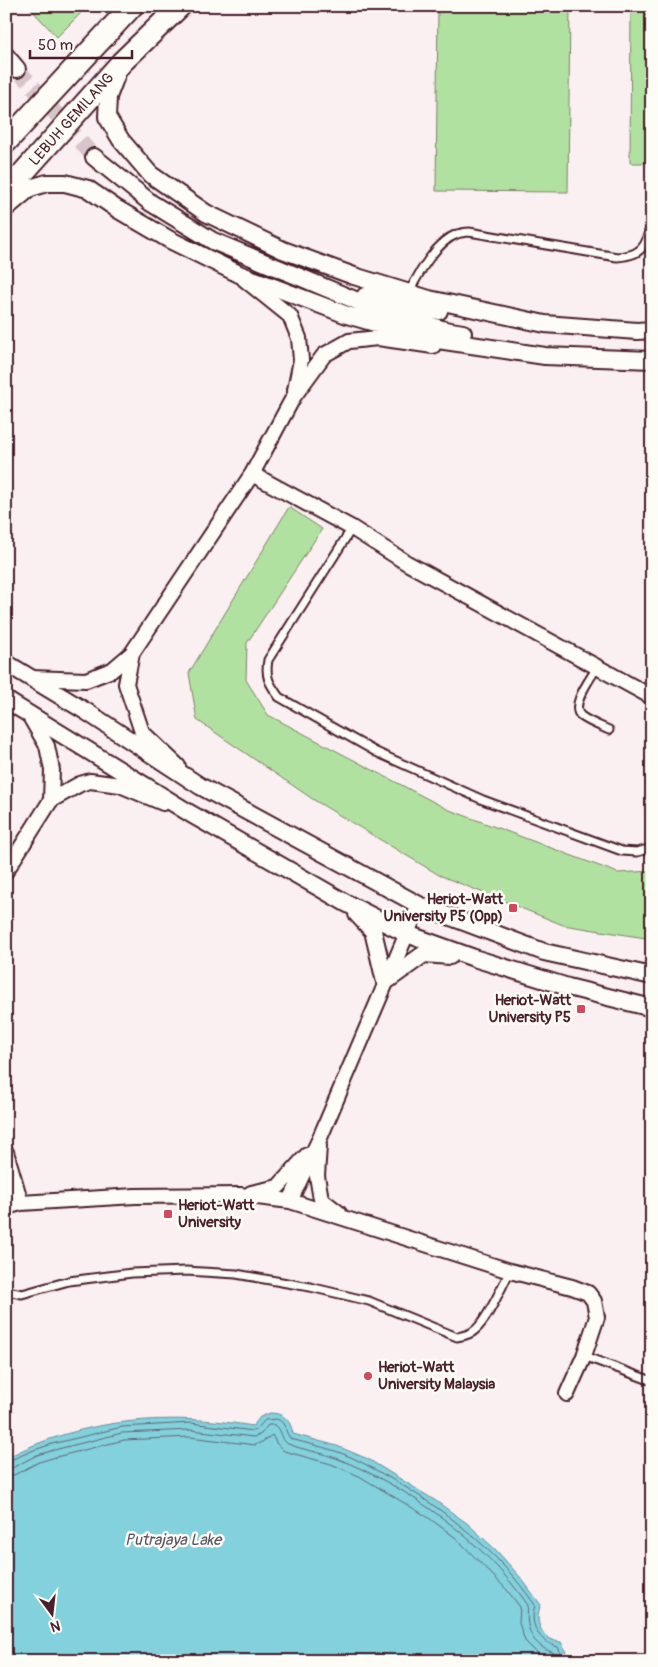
<svg xmlns="http://www.w3.org/2000/svg" width="658" height="1667" viewBox="0 0 658 1667" font-family="Pangolin,sans-serif">
  <style>
    .green { fill: #b1e1a0; stroke: #7e8066 }
    .water { fill: #82d1dd; stroke: #6c8a96 }
    .lines { fill: none; stroke-linecap: round; stroke-linejoin: round }
    .shore { stroke: #606672; stroke-width: 1 }
    .tertiary-tunnel { stroke: #d7c5c9; stroke-width: 16; stroke-dasharray: 16 8; stroke-linecap: butt }
    .service-casing { stroke: #4a1f2b; stroke-width: 11 }
    .minor-casing { stroke: #4a1f2b; stroke-width: 18 }
    .tertiary-casing { stroke: #4a1f2b; stroke-width: 20 }
    .primary-casing { stroke: #4a1f2b; stroke-width: 25 }
    .service { stroke: #fdfcf7; stroke-width: 7 }
    .minor { stroke: #fdfcf7; stroke-width: 14 }
    .tertiary { stroke: #fdfcf7; stroke-width: 16 }
    .primary { stroke: #fdfcf7; stroke-width: 21 }
    .poi-dot { fill: #d1495b; stroke: #fdfcf7; stroke-width: 2 }
    .labels { text-anchor: middle; dominant-baseline: central; stroke-width: 5; stroke-linejoin: round; paint-order: stroke }
    .street-label { font-size: 15px; fill: #4a1f2b; stroke: #fdfcf7 }
    .poi-label { font-size: 15px; font-weight: bold; fill: #4a1f2b; stroke: #fdfcf7; text-anchor: end }
    .water-label { font-size: 16px; font-style: italic; fill: #5b5460; stroke: #fdfcf7 }
  </style>
  <rect width="100%" height="100%" fill="#faeff1"/>
  <filter id="ink" filterUnits="userSpaceOnUse"><feTurbulence type="fractalNoise" baseFrequency=".02" numOctaves="2"/><feDisplacementMap in="SourceGraphic" scale="10" xChannelSelector="R" yChannelSelector="G"/><feConvolveMatrix kernelMatrix="1 2 1 2 8 2 1 2 1" color-interpolation-filters="sRGB"/></filter>
  <g filter="url(#ink)">
    <path class="green" d="M28 6H88L57 37Z
      M438 6H570L568 192 436 191Z
      M631 6H652V163H630Z
      M289 507 322 529 247 643 246 680 268 715 447 809 618 873 652 871V939L563 925 439 875 314 800 197 720 189 673Z"/>
    <path class="water" d="M270 1413C284 1413 291 1421 293 1434L337 1446 368 1459 436 1501 468 1524 496 1550 521 1578 541 1605C533 1621 542 1641 561 1642L570 1661H6V1458C83 1418 169 1412 253 1426L260 1417Z"/>
    <g class="lines">
      <path class="shore" d="M6 1462 34 1450 52 1444 122 1427 191 1423 253 1431 257 1429 265 1420 277 1419C287 1423 284 1432 291 1439 305 1443 320 1446 335 1451 354 1457 372 1468 390 1478 446 1510 498 1551 535 1605 529 1625 538 1641 558 1647L564 1661
        M6 1469 12 1468 37 1455 54 1450 122 1433 191 1430 254 1437 261 1434 268 1425H275C283 1430 280 1439 288 1444 303 1450 320 1452 336 1458 409 1487 483 1540 528 1605 525 1628 531 1645 554 1653L557 1661
        M6 1476 14 1475 39 1462 56 1457 124 1440 190 1437 255 1445 262 1442 272 1435 277 1444 284 1451 331 1464 359 1476 426 1516 456 1538 507 1590 520 1607 519 1623 525 1641 534 1650 549 1661"/>
      <path class="tertiary-tunnel" d="M17 69 94 157"/>
      <g class="service-casing">
        <path id="service" d="M409 292C419 273 436 242 457 234 461 233 465 232 469 232L617 257C629 256 641 254 646 241 648 236 648 231 652 225
          M352 528 268 660C265 677 269 683 279 697L376 752 483 800 622 851 637 852 652 848
          M597 667C591 678 569 706 581 716 589 722 600 726 609 730
          M6 1288 12 1292 22 1294 69 1281 132 1273 186 1271 236 1274 310 1287 369 1301 457 1337C463 1336 470 1335 475 1330 487 1321 502 1286 510 1271
          M584 1356 652 1381"/>
      </g>
      <g class="minor-casing">
        <path id="minor" d="M244 279 290 316 299 338 301 360 295 390
          M252 474 352 528 407 563 652 697
          M132 653 126 684 142 732 178 766
          M31 678 86 680 112 670 132 653 252 474 294 396 324 355 349 341 378 338 433 346
          M29 715 47 746 52 770 51 800
          M6 871 51 800 80 784 90 781 120 785 163 803
          M319 1146 317 1176 321 1199 339 1213
          M6 1152 21 1203
          M251 1193 278 1187 307 1155
          M290 1201 319 1140 419 905
          M6 1207 21 1203 135 1196 240 1195 290 1201 510 1271 572 1287 588 1293 594 1301 597 1317 584 1356 567 1394"/>
      </g>
      <g class="tertiary-casing">
        <path id="tertiary" d="M6 56 17 69
          M118 71 108 97 107 117 121 140 150 174 206 213 283 250 354 276 429 299 545 324 637 331 652 330
          M94 157 151 203 213 241 379 310 445 330 463 333
          M6 208 30 188 47 183H65L88 189 117 209 170 240 239 274 347 315 431 339 545 356 652 360
          M365 296 439 311
          M6 663 87 712 200 786 419 905 544 952 652 976
          M6 700 191 814 346 903 407 934 477 959 568 987 652 1008
          M357 914 373 931 385 982 424 954 450 956"/>
      </g>
      <g class="primary-casing">
        <g id="primary">
          <path d="M6 142 132 6"/>
          <path id="s1" d="M6 192 122 62 180 6"/>
        </g>
      </g>
      <use href="#service" class="service"/>
      <use href="#minor" class="minor"/>
      <use href="#tertiary" class="tertiary"/>
      <use href="#primary" class="primary"/>
    </g>
  </g>
  <g class="poi-dot">
    <rect x="508" y="903" width="10" height="10" rx="2.5"/>
    <rect x="576" y="1004" width="10" height="10" rx="2.5"/>
    <rect x="163" y="1209" width="10" height="10" rx="2.5"/>
    <circle cx="368" cy="1376" r="5"/>
  </g>
  <g class="labels">
    <g class="street-label">
      <text stroke="none"><textPath href="#s1" startOffset="98">LEBUH GEMILANG</textPath></text>
    </g>
    <g class="poi-label">
      <text x="503" y="899">Heriot-Watt<tspan x="503" dy="17">University P5 (Opp)</tspan></text>
      <text x="571" y="1000">Heriot-Watt<tspan x="571" dy="17">University P5</tspan></text>
      <text x="178" y="1205" text-anchor="start">Heriot-Watt<tspan x="178" dy="17">University</tspan></text>
      <text x="378" y="1367" text-anchor="start">Heriot-Watt<tspan x="378" dy="17">University Malaysia</tspan></text>
    </g>
    <g class="water-label">
      <text x="173" y="1540">Putrajaya Lake</text>
    </g>
  </g>
  <rect width="658" height="1667" fill="none" stroke="#fdfcf7" stroke-width="25"/>
  <rect x="12" y="12" width="633" height="1642" fill="none" stroke="#4a1f2b" stroke-width="2" filter="url(#ink)"/>
  <g transform="translate(52 1614) rotate(165)" stroke="#fdfcf7" stroke-width="4" paint-order="stroke">
  <path d="M0-4L9 19L0 12L-9 19Z" fill="#4a1f2b"/>
  <text y="-8" font-size="14" font-weight="bold" text-anchor="middle" fill="#4a1f2b">N</text>
  </g>
  <path d="M30 50v8h102v-8" fill="none" stroke="#4a1f2b" stroke-width="2.5"/>
  <text x="38" y="50" font-size="15" fill="#4a1f2b" stroke="#fdfcf7" stroke-width="4" paint-order="stroke">50 m</text>
</svg>
